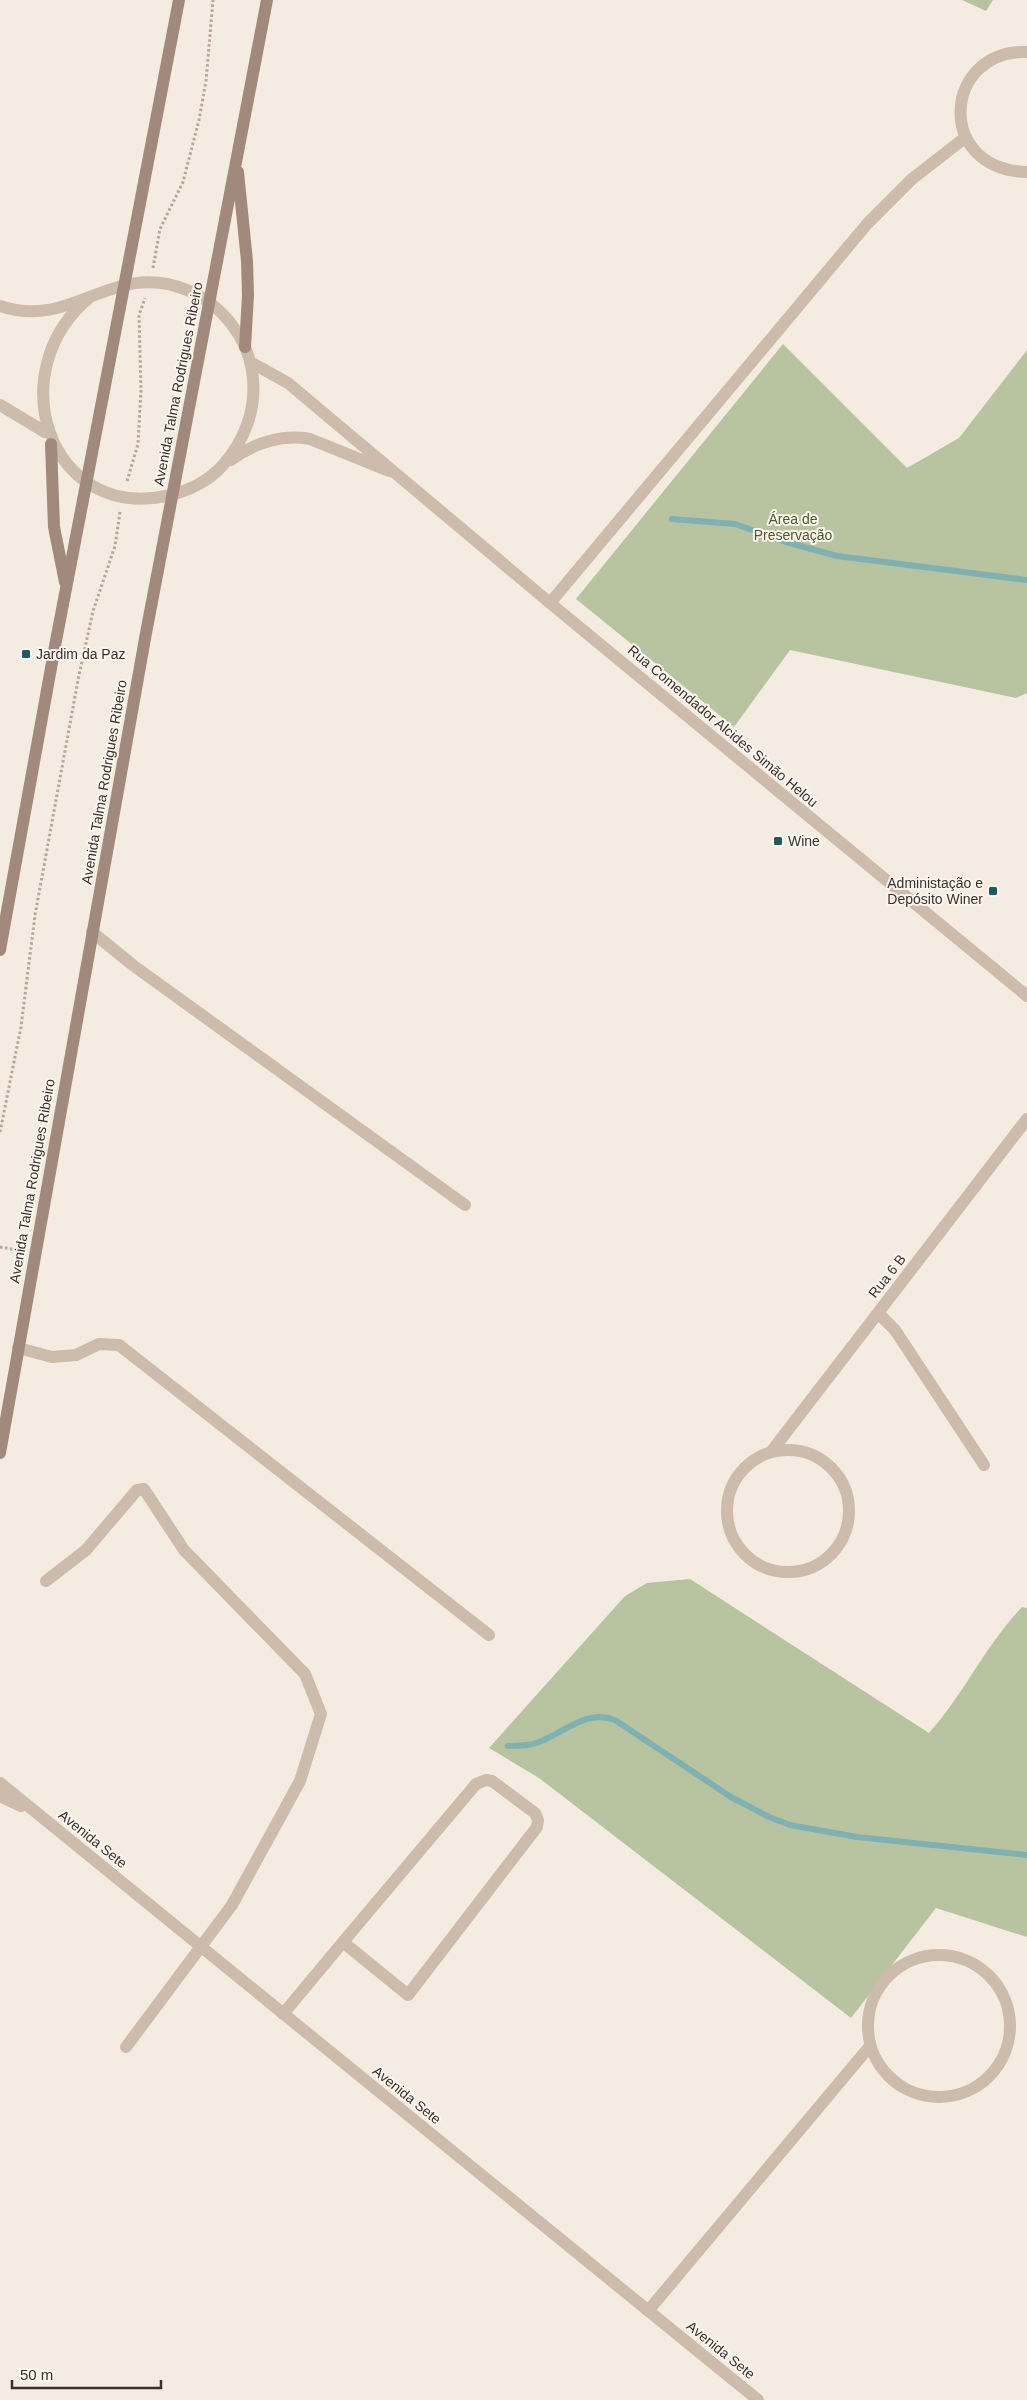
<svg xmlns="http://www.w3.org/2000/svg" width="1027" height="2400" viewBox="0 0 1027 2400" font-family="Helvetica,sans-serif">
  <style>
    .green { fill: #b8c4a0 }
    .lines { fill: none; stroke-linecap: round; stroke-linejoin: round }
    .stream { stroke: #7fb0b2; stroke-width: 6 }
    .path { stroke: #b9a596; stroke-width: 3; stroke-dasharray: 2.5 2.5; stroke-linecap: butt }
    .service { stroke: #cdbbac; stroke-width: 12 }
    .minor { stroke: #cdbbac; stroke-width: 12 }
    .secondary { stroke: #a18a7d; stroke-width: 12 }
    .poi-dot { fill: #1f5a5e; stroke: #fbf5ee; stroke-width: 2 }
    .labels { text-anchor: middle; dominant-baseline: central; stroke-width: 4; stroke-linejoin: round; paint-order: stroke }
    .street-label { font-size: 14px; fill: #3b302b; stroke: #fbf5ee }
    .park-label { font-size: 14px; fill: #4a5a2e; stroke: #fbf5ee }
    .poi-label { font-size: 14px; fill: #3b302b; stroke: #fbf5ee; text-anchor: start }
  </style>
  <rect width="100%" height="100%" fill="#f4ebe1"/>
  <path class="green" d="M962 0H993L986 11Z
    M783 344 907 468 959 438 1027 350V693L1016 698 790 650 734 727 576 599Z
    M690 1579 929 1733C964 1694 985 1646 1022 1607L1027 1608V1937L936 1908 851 2018 539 1778 489 1748 625 1596 647 1583Z"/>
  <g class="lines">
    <path class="stream" d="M672 519 735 524 786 542 837 556 1027 580
      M508 1746C518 1746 530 1746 539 1742 565 1732 586 1709 615 1720L731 1797 769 1817 790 1825 857 1837 1027 1855"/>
    <path class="path" d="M153 268 160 229 183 182 199 120 206 81 213 0
      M127 481 138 444 141 390 139 315 145 298
      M0 1132 21 1027 35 915 78 680 93 611 115 546 120 512
      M0 1247 22 1251"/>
    <path class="service" d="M1027 52C944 49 933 169 1027 172
      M550 603 867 224 912 179 966 137
      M92 932 134 966 465 1205
      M878 1313 895 1330 984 1465
      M18 1348 52 1357 76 1355 99 1344 119 1345 489 1635
      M727 1511a61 61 0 1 1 122 0a61 61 0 1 1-122 0Z
      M771 1452 1027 1119
      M46 1581 86 1550 137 1490 144 1489 184 1550 305 1674 321 1714 300 1781 232 1905 126 2047
      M868 2026a71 71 0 1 1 142 0a71 71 0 1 1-142 0Z
      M283 2014 343 1942 408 1995 537 1827 538 1820 535 1813 492 1781 486 1780 476 1784 343 1942
      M648 2311 870 2046"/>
    <path class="minor" d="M0 306C72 331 113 259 187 290 223 305 250 340 253 379 256 411 244 441 223 465 209 481 187 492 166 496 48 520 0 370 90 297
      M250 362 288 383 550 603 1027 996
      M0 405 45 432
      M231 460C254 443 282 434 310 439L389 471
      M0 1783 758 2400
      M0 1796 21 1806"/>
    <path class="secondary" d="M238 172 247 261 248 295 245 347
      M51 444 54 527 65 582
      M0 950 55 646 179 0
      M0 1453 146 633 267 0"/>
  </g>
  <g class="poi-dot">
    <rect x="21" y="649" width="10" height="10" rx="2.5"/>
    <rect x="773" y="836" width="10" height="10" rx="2.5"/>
    <rect x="988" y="886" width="10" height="10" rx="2.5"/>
  </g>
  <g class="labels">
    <g class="street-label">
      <text transform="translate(178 384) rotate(-79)">Avenida Talma Rodrigues Ribeiro</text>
      <text transform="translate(723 726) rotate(40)">Rua Comendador Alcides Simão Helou</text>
      <text transform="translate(104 782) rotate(-80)">Avenida Talma Rodrigues Ribeiro</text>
      <text transform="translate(32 1181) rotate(-80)">Avenida Talma Rodrigues Ribeiro</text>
      <text transform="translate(887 1276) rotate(-52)">Rua 6 B</text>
      <text transform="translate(93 1839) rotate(39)">Avenida Sete</text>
      <text transform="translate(407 2095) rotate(39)">Avenida Sete</text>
      <text transform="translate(721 2350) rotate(39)">Avenida Sete</text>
    </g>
    <g class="park-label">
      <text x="793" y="519">Área de<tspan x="793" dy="16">Preservação</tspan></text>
    </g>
    <g class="poi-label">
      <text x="36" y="654">Jardim da Paz</text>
      <text x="788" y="841">Wine</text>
      <text x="983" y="883" text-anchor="end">Administação e<tspan x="983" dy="16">Depósito Winer</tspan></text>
    </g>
  </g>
  <path d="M12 2380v8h149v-8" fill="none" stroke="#3b302b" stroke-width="2.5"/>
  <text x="20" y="2380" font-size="15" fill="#3b302b" stroke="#fbf5ee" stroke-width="4" paint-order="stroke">50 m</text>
</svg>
